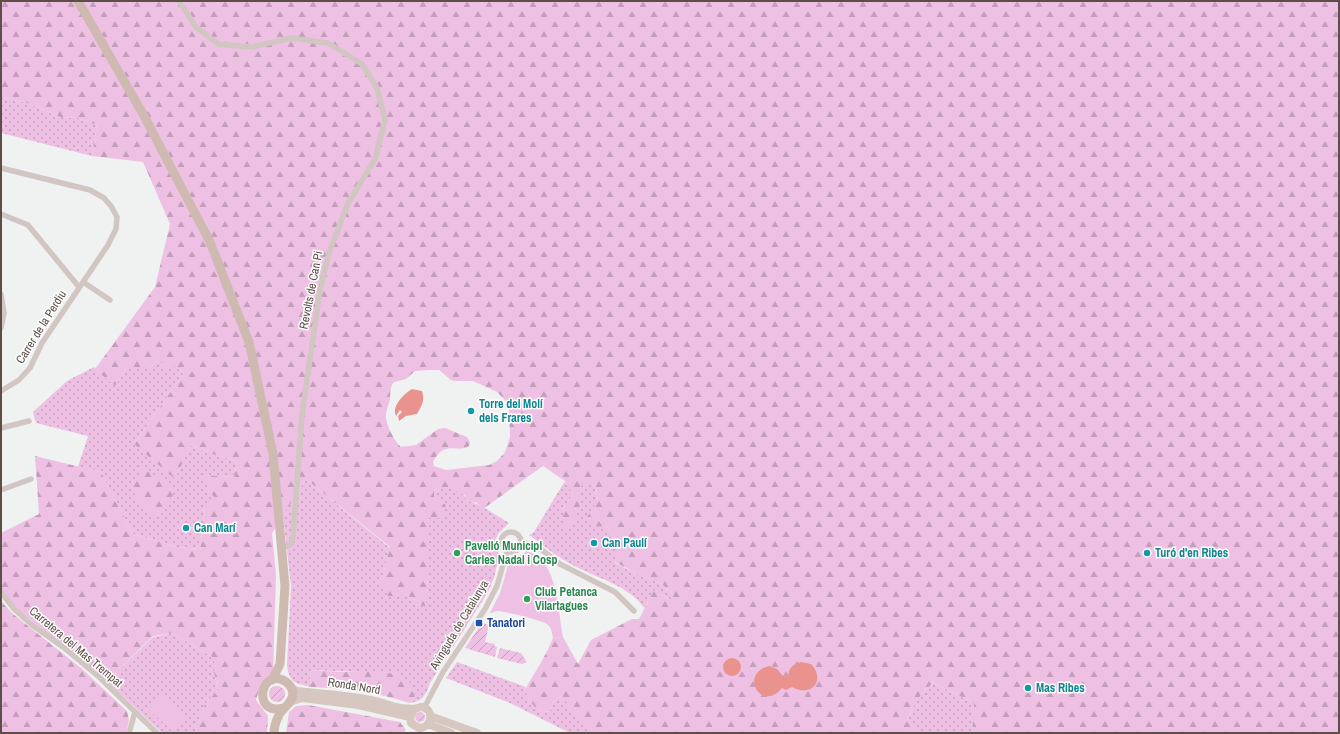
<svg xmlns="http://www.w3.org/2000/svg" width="1340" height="734" viewBox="0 0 1340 734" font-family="'Archivo Narrow',sans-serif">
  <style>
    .grass { fill: url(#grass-dots) }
    .forest { fill: url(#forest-firs); fill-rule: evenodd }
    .garden { fill: url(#garden-furrows) }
    .pitch { fill: #eec0e3 }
    .water { fill: #ea938e }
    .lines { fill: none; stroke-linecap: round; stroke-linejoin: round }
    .street { stroke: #d1c6c1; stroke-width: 5.5 }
    .secondary { stroke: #d6c8c1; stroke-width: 8 }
    .primary { stroke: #cebab0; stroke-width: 9 }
    .culture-dot { fill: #0f9aa8; stroke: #fff; stroke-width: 1.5 }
    .leisure-dot { fill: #2e9e5b; stroke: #fff; stroke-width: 1.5 }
    .transit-dot { fill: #1a4fb4; stroke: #fff; stroke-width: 1.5 }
    .labels { text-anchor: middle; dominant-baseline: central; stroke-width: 3; stroke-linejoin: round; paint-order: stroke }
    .street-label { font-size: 12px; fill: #5d4f48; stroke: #fff }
    .culture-label { font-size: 12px; font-weight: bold; fill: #0d838f; stroke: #fff; text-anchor: start }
    .leisure-label { font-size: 12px; font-weight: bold; fill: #27864d; stroke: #fff; text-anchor: start }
    .transit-label { font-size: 12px; font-weight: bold; fill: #164399; stroke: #fff; text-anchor: start }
  </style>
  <defs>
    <pattern id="grass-dots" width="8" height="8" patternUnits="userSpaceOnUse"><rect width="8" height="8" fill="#eec0e3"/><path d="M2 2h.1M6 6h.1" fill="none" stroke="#c49eba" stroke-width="1.8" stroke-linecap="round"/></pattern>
    <pattern id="forest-firs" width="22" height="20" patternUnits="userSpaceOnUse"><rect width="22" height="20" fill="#eec0e3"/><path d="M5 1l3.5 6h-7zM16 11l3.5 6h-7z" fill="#c49eba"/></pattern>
    <pattern id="garden-furrows" width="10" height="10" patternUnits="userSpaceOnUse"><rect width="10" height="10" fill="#eec0e3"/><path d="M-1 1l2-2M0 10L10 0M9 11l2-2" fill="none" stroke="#c49eba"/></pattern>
  </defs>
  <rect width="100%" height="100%" fill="#f0f2f2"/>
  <path class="grass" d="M1 97 27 103 60 117 78 118 97 125 92 156 1 133Z
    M159 358 175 366 184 373 134 444 175 478 191 444 205 452 237 461 234 477 205 475 208 490 216 498 205 507 200 549 177 547 133 534 101 472 78 467 88 436 36 423 33 412 67 381 94 367 115 386 126 368H150Z
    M306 479 390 548 381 582 407 595 425 607 428 579V518H442L445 504 436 500 434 497V492L438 487C452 486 461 488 468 501 481 504 497 516 509 523L498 534 495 541 499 556 494 578 488 592 430 683C426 695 423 701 410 703L415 696 399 674C369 671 340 672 310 670L311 687C295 683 289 683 287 665L291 586 283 515Z
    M565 481 573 494 563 509 577 512 580 504 577 492 582 485 591 481C602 499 597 507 592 526L607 527 620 546 615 563 635 573 662 584 673 595 670 600 661 594 652 595 644 608C631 586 591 576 569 563 554 555 542 544 529 535L534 532Z
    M172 633 214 658V672L218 690 205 704 195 733H162L107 681 153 637Z
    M457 662 526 687 525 690 530 701 538 710 549 712 554 701 559 697 567 702 576 718 590 733H570L510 703 446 678Z
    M933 683 974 703 972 733H918L907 721C913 706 920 693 933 683Z"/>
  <path class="forest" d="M1 1H1339V733H972L974 703 933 683C920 693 913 706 907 721L918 733H590L575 718 567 702 559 697 554 701 549 712 537 710 530 701 525 690C534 673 546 656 553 638L563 637 578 664 591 640 632 619H639L654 590 670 600 673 595 662 584 635 573 615 562 620 545 607 527 592 526 586 519 598 500 596 490 591 482 582 485 577 492 581 504 577 512 575 524 569 528 563 526V509L573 494 565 481 543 466 483 509 477 503 468 501 465 495 457 493 455 488 438 487 434 492V497L436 500 445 504 446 508 442 518H428V579L425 607 407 595 388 596 381 582 390 547 306 479 272 533 276 575 273 673 261 683 256 700 268 716 267 733H195L205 704 218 690 214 672V658L172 633 153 636 107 681 12 605 1 589V533L39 514 35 456 101 472 133 534 177 547 200 549 205 507 215 498 208 490 204 475 234 477 237 461 205 452 191 444 175 479 134 444 184 373 175 366 167 370 159 358 150 368H126L115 386 95 369 155 287 170 224 143 162 92 156 97 125 78 118 60 117 27 103 1 97ZM429 370H439L451 380 454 381H473L497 392 505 400 509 408 510 437 505 452 497 461 489 465 446 470 434 466 433 462C445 439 458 454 469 446L470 442 467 437 445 428 438 429 416 445 401 447C395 442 385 423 386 415 386 409 390 403 390 397 391 390 390 387 394 382L406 379 415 371Z
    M142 468 169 483 173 487V495L167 503 164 513 154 515C144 507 137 501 132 488Z
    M1 601 13 614 81 668 127 711 129 720 126 733H1Z
    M310 670 343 672 366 671 399 674 411 683 415 696 410 703 385 696 349 689 311 687Z
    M308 705 400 722 406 730 404 733H286L289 712 296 706Z"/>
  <path class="garden" d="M482 623 489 625 485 642 495 644 494 646 497 647 495 657 465 648Z
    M500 648 521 653 527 662 522 664 497 658Z
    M269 694a8 8 0 1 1 16 0a8 8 0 1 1-16 0Z
    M415 717a5 5 0 1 1 10 0a5 5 0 1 1-10 0Z"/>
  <path class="pitch" d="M527 551C558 559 558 611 563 637L553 638C552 633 552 628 547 624 540 620 504 611 496 611 494 612 491 613 490 613L500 593 509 562Z
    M161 694 186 717 173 732 148 709Z"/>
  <path class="water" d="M412 389 422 391C425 401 422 405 417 414L406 416 399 421 398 416 402 412 400 410 396 416C391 406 404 394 412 389Z
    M723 667a9 9 0 1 1 18 0a9 9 0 1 1-18 0Z
    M801 662 811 664C826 680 812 698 792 687L786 690 782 688C762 713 738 674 769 666L777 669 783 676H788C789 668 793 664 801 662Z"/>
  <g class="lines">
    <path class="street" d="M179 1 196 27 218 44 252 47 292 38 328 43 362 64 377 88 385 120 375 159 348 203 329 253 320 290 302 414 293 537 290 545 281 548
      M1 168 90 190 104 198 111 206 117 217 116 229 108 245 42 343 30 368 19 380 1 391
      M1 214 28 225 79 287
      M83 282 110 300
      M1 294 4 313 1 328
      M1 428 29 421
      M1 490 31 479
      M501 542a10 10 0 1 1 20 0a10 10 0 1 1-20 0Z
      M521 541 542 550 560 564 615 592 634 611
      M1 592 14 609 32 625 63 647 99 677 157 733
      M424 708 443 672 485 609 497 586 507 551
      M129 733 135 712"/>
    <path class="secondary" d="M291 688 297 691C322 694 346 695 371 700 381 702 391 706 401 708 405 708 410 709 413 709 416 709 419 707 422 707 435 710 432 727 419 728L411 723 410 717 414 709
      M290 702 302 698 358 705 410 717
      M430 716 477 733
      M428 724 451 733"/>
    <path class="primary" d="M78 1 143 114 210 242 249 342 273 454 285 586 280 664 272 680
      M274 733C274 727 276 721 279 715 284 706 296 701 292 689 290 685 287 682 283 680 259 670 253 716 283 708"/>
  </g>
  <g class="culture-dot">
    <circle cx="471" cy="411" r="4"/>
    <circle cx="186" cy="528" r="4"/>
    <circle cx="594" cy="543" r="4"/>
    <circle cx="1147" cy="553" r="4"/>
    <circle cx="1028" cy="688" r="4"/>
  </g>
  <g class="leisure-dot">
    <circle cx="457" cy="553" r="4"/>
    <circle cx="527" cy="599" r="4"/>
  </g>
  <rect class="transit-dot" x="475" y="619" width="8" height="8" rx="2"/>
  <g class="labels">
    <g class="street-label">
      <text transform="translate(311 290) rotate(-79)">Revolts de Can Pi</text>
      <text transform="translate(41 327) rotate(-58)">Carrer de la Perdiu</text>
      <text transform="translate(459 625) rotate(-59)">Avinguda de Catalunya</text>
      <text transform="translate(76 647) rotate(40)">Carretera del Mas Trempat</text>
      <text transform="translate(354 686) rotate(9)">Ronda Nord</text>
    </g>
    <g class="culture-label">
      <text x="479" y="404">Torre del Molí<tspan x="479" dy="14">dels Frares</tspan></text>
      <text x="194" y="528">Can Marí</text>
      <text x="602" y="543">Can Paulí</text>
      <text x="1155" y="553">Turó d'en Ribes</text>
      <text x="1036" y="688">Mas Ribes</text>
    </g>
    <g class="leisure-label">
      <text x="465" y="546">Pavelló Municipl<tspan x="465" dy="14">Carles Nadal i Cosp</tspan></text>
      <text x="535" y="592">Club Petanca<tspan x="535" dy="14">Vilartagues</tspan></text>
    </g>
    <g class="transit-label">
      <text x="487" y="623">Tanatori</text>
    </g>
  </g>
  <rect width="1340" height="734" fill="none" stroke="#5d4f48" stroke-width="4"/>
</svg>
